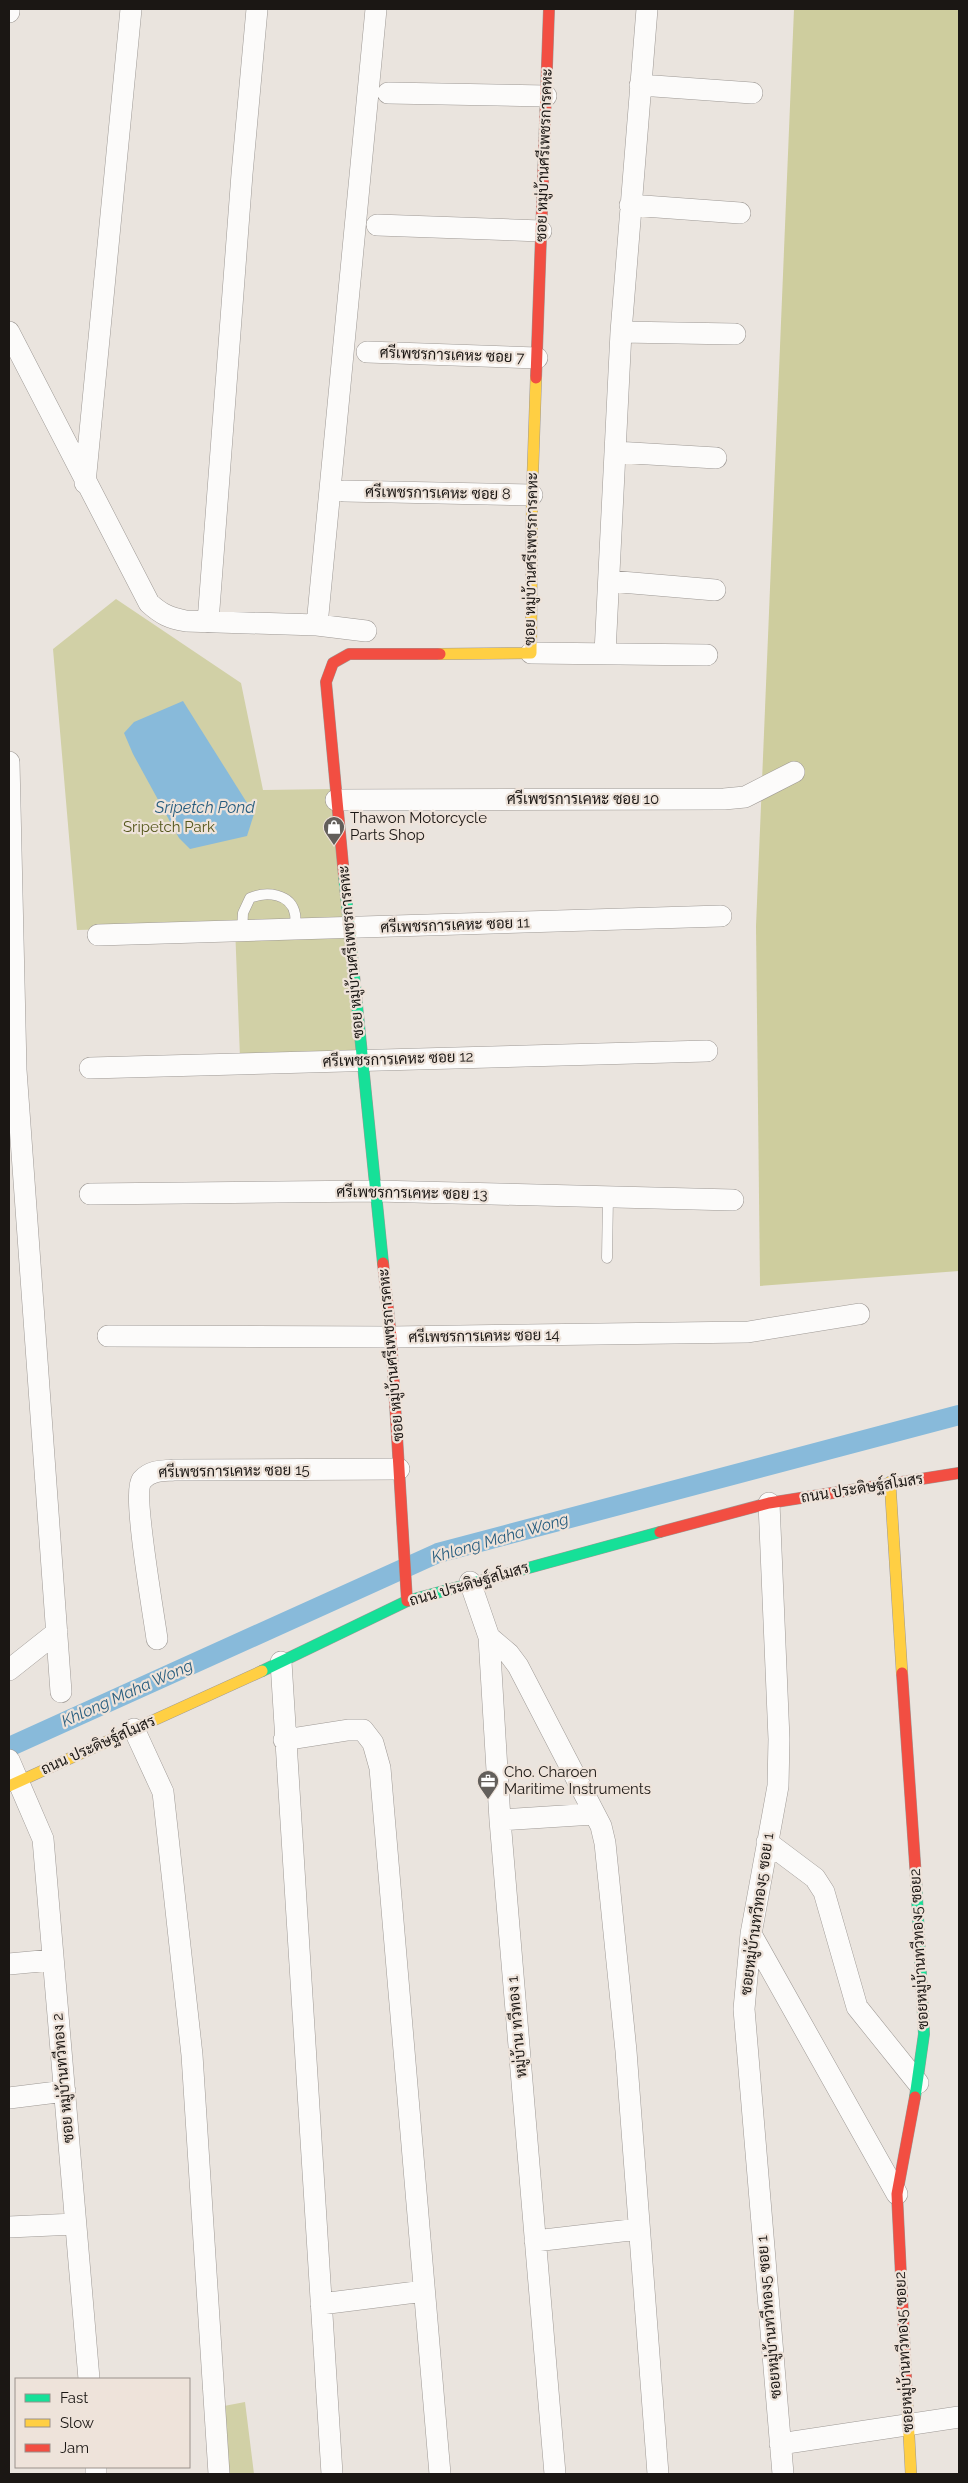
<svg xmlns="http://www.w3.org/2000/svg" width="968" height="2483" viewBox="0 0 968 2483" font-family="Raleway,Sarabun,sans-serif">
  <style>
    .green { fill: #d1d0a6 }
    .forest { fill: #cecd9e }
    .water { fill: #88bada }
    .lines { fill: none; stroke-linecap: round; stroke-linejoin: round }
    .canal { stroke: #88bada; stroke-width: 20 }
    .lane-casing { stroke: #9e9995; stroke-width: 11 }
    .street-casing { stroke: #9e9995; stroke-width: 22 }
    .fast-casing { stroke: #9e9995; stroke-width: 12 }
    .slow-casing { stroke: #9e9995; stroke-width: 12 }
    .jam-casing { stroke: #9e9995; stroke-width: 12 }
    .lane { stroke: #fcfbfa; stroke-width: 10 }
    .street { stroke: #fcfbfa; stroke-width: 21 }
    .fast { stroke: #16e098; stroke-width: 11 }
    .slow { stroke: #ffcf43; stroke-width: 11 }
    .jam { stroke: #f24e42; stroke-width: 11 }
    .labels { text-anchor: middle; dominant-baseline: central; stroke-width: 4.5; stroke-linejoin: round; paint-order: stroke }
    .street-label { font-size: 15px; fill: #1b1714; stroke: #eee3da }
    .poi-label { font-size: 15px; fill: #1b1714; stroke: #eee3da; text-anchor: start }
    .park-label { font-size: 15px; fill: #55571c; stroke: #eee3da }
    .water-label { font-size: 16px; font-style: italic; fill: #275d7f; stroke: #eee3da }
  </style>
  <rect width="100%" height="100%" fill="#eae4de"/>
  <path class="green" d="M116 599 241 683 263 790 333 789 362 1057 240 1058 235 926 77 930 53 649Z
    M245 2402 254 2474H226L224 2406Z"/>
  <path class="forest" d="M794 9H959V1271L760 1286 756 926Z"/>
  <path class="water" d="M183 701 254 814 247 836 190 849 179 838 133 754 124 733 134 722Z"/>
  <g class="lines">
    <path class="canal" d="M9 1747 438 1553 959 1415"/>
    <g class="lane-casing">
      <path id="lane" d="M242 932 243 913 250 898C266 891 291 893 295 914 296 919 295 925 295 930
        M607 1258 608 1197"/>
    </g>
    <g class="street-casing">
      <path id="street" d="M9 12V9
        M640 85 752 93
        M388 93 546 96
        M630 205 740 213
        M377 225 541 231
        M9 332 149 603C161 614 169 618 186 621L317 625 366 631
        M621 332 735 334
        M367 352 537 358
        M615 452 716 458
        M85 483 131 9
        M344 491 532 495
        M609 581 715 590
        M208 622 242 174 257 9
        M317 625 376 9
        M531 653 707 655
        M605 653 621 332 647 9
        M9 762 16 1070 61 1692
        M336 800 724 799 745 797 794 772
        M98 935 721 916
        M90 1068 707 1051
        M90 1194 376 1191 733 1200
        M108 1336 391 1337 748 1332 859 1314
        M769 1503 779 1739 778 1786 751 1934 744 2009 783 2474
        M470 1582 489 1637 500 1820 555 2474
        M489 1637 509 1654 518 1666 601 1826 605 1843 626 2051 658 2474
        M157 1639C154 1616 132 1493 142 1480 151 1470 162 1471 174 1470L399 1469
        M281 1662 332 2474
        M9 1670 57 1632
        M134 1729 163 1792 192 2055 219 2474
        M284 1740 348 1730H363L373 1743 380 1768 440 2474
        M9 1760 43 1839 89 2379
        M500 1820 594 1814
        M767 1842 815 1878 824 1892 857 2007 918 2083
        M751 1934 897 2194
        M9 1964 52 1960
        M9 2098 65 2091
        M9 2227 75 2224
        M535 2241 639 2229
        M321 2304 424 2291
        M780 2444 959 2417
        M96 2467V2474"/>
    </g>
    <g class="fast-casing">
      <path id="fast" d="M344 876 383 1263
        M262 1671 407 1601 660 1532
        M915 2097 924 2034 916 1878"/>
    </g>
    <g class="slow-casing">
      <path id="slow" d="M440 654 531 653 532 495 536 378
        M890 1482 902 1673
        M9 1786 262 1671
        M907 2398 911 2474"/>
    </g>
    <g class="jam-casing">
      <path id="jam" d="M536 378 549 9
        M344 876 326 682 333 663 349 654H440
        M383 1263 391 1337 407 1601
        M660 1532 769 1503 959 1473
        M902 1673 916 1878
        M907 2398 897 2194 915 2097"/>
    </g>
    <use href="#lane" class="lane"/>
    <use href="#street" class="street"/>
    <use href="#fast" class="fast"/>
    <use href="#slow" class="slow"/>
    <use href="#jam" class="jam"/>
  </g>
  <defs>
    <g id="shop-pin" transform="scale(1.125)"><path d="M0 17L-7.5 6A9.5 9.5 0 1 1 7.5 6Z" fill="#635f5b" stroke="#eee3da"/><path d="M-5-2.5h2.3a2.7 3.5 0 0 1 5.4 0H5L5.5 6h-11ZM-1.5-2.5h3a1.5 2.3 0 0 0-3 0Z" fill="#fff"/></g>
    <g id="office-pin" transform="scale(1.125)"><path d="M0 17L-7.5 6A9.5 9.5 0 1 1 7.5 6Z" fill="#635f5b" stroke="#eee3da"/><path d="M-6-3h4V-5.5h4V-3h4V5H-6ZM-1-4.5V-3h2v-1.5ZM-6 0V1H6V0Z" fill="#fff"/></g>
  </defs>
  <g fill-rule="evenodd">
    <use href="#shop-pin" x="334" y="827"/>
    <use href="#office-pin" x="488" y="1781"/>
  </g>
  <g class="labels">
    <g class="street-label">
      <text transform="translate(544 155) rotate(-88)">ซอย หมู่บ้านศรีเพชรการคหะ</text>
      <text transform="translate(452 355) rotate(2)">ศรีเพชรการเคหะ ซอย 7</text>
      <text transform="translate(438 493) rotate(1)">ศรีเพชรการเคหะ ซอย 8</text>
      <text transform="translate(531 559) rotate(-89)">ซอย หมู่บ้านศรีเพชรการคหะ</text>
      <text x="583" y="799">ศรีเพชรการเคหะ ซอย 10</text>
      <text transform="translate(455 925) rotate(-2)">ศรีเพชรการเคหะ ซอย 11</text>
      <text transform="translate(351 952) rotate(-95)">ซอย หมู่บ้านศรีเพชรการคหะ</text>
      <text transform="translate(398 1059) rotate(-2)">ศรีเพชรการเคหะ ซอย 12</text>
      <text transform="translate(412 1193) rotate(1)">ศรีเพชรการเคหะ ซอย 13</text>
      <text transform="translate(484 1336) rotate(-1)">ศรีเพชรการเคหะ ซอย 14</text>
      <text transform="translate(391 1355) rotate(-95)">ซอย หมู่บ้านศรีเพชรการคหะ</text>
      <text transform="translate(234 1471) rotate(-1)">ศรีเพชรการเคหะ ซอย 15</text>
      <text transform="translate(862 1488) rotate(-9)">ถนน ประดิษฐ์สโมสร</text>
      <text transform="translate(469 1584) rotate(-16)">ถนน ประดิษฐ์สโมสร</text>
      <text transform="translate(98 1745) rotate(-24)">ถนน ประดิษฐ์สโมสร</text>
      <text transform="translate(757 1914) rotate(-82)">ซอยหมู่บ้านทวีทอง5 ซอย 1</text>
      <text transform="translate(919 1949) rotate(-93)">ซอยหมู่บ้านทวีทอง5 ซอย2</text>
      <text transform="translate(517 2027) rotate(-95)">หมู่บ้าน ทวีทอง 1</text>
      <text transform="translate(63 2078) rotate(-95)">ซอย หมู่บ้านทวีทอง 2</text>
      <text transform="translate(769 2317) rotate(-95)">ซอยหมู่บ้านทวีทอง5 ซอย 1</text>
      <text transform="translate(904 2352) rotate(-93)">ซอยหมู่บ้านทวีทอง5 ซอย2</text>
    </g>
    <g class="poi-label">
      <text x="350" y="818">Thawon Motorcycle<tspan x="350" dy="17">Parts Shop</tspan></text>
      <text x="504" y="1772">Cho. Charoen<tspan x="504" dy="17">Maritime Instruments</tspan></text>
    </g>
    <g class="park-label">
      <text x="169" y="827">Sripetch Park</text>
    </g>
    <g class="water-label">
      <text x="205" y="807">Sripetch Pond</text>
      <text transform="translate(500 1538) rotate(-16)">Khlong Maha Wong</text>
      <text transform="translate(127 1693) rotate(-24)">Khlong Maha Wong</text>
    </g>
  </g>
  <rect width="968" height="2483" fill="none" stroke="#1b1714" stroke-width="20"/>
  <rect x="15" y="2378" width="175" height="90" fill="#eee3da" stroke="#9a918b"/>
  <rect x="25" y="2394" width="25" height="8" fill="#16e098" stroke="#9a918b"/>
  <text x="60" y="2403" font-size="15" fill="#1b1714">Fast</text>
  <rect x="25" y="2419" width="25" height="8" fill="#ffcf43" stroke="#9a918b"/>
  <text x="60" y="2428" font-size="15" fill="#1b1714">Slow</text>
  <rect x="25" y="2444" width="25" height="8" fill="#f24e42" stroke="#9a918b"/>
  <text x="60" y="2453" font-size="15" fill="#1b1714">Jam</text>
</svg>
